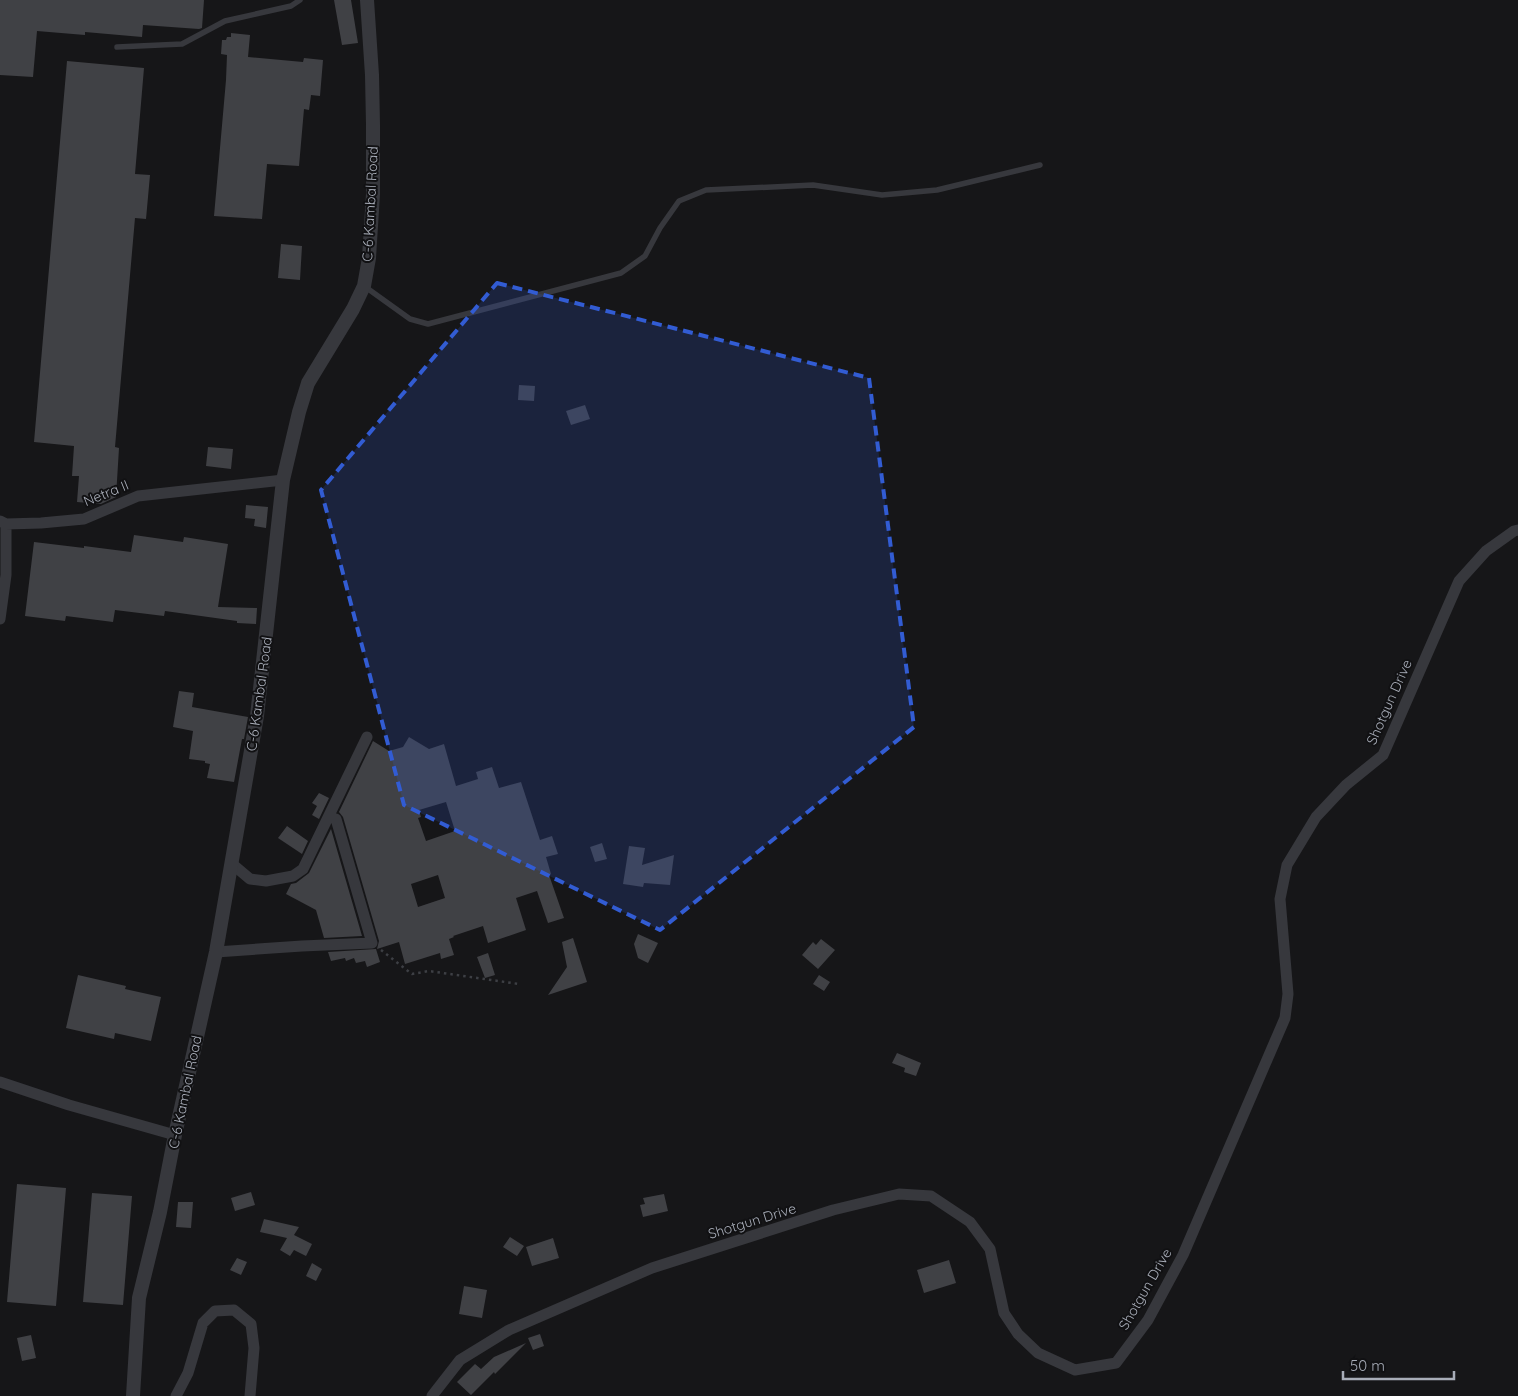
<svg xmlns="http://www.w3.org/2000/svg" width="1518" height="1396" viewBox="0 0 1518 1396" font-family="Quicksand,sans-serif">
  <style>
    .building { fill: #404145; fill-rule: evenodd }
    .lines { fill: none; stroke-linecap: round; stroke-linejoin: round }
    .path { stroke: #3d3f44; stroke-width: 2.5; stroke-dasharray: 2.5 4; stroke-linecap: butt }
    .service { stroke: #37383d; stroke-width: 5.5 }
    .minor { stroke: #37383d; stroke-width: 11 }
    .tertiary { stroke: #37383d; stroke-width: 14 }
    .marked { fill: #325cd3; fill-opacity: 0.2; stroke: #325cd3; stroke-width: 4; stroke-dasharray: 10 6; stroke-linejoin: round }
    .labels { text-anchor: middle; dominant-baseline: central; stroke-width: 4; stroke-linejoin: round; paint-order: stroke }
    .street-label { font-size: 14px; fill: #a8adb8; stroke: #111113 }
  </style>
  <rect width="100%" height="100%" fill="#161618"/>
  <path class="building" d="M0 0H204L202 28 199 29 143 25 142 37 85 32V35L37 31 33 77 0 75Z
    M334 0H351L358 43 342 45Z
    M231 33 250 35 248 57 303 62 304 58 323 60 320 96 311 95 309 110 304 109 299 166 267 164 262 219 214 216 226 80 227 55 221 54 222 40H226L227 37H231Z
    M67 61 144 68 135 174 150 175 146 219 135 218 115 447 119 448 116 497 101 504 77 502 79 476H72L74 446 34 442Z
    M281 244 302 246 300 280 278 278Z
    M519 385 535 386 534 401 518 400Z
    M585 405 590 419 571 425 566 411Z
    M208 447 233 449 231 469 206 466Z
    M246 505 268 507 266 528 254 526 255 519 245 518Z
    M134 535 183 542 184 537 228 544 218 607 257 608 256 624 237 623V621L165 611 164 616 115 610 113 622 66 616 65 621 25 616 34 542 84 548V546L131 552Z
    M179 691 194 693 192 707 248 717 244 739H242L234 782 207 778 210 764 205 763V761L189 759 193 731 173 727Z
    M409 737 429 749 444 744 456 786 478 779 476 772 492 767 499 788 521 782 540 840 552 836 558 854 546 857 551 874 549 875 564 918 548 923 537 891 516 898 526 930 488 943 483 926 453 936 454 937 449 939 454 955 441 959 440 953 405 964 399 942 377 949 379 941 343 817 339 812 373 741 389 751 403 747ZM446 802 455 831 426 841 418 818 421 817 419 810ZM438 875 445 898 418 907 411 884Z
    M319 793 329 798 319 819 312 815 317 806 312 803Z
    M287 826 308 841 302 854 278 838Z
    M331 829 362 936 324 938 316 910 286 894 291 884 296 883 309 873Z
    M602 843 607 859 595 862 590 847Z
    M629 846 645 848 642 865 674 855 670 885 644 883 643 887 623 884Z
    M638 934 658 943 648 963 638 958 634 944Z
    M573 938 587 982 548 995 567 967 562 942Z
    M821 939 835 950 818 969 802 955 813 942 816 945Z
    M376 949 380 962 367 967 365 961 356 963 354 958 346 961 345 958 331 961 328 952Z
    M488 953 495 975 485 978 477 957Z
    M78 975 126 986 125 989 161 997 151 1041 115 1033 114 1039 66 1028Z
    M819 975 830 982 824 991 813 984Z
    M897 1053 921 1063 916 1076 904 1072 905 1068 892 1063Z
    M17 1184 66 1188 56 1306 7 1302Z
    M251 1192 255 1205 235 1211 231 1198Z
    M92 1193 132 1196 123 1305 83 1302Z
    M664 1194 668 1211 643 1217 640 1205 645 1204 643 1198Z
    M178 1202H193L191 1228 176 1227Z
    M264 1219 299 1227 294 1235 312 1244 306 1256 294 1250 290 1256 280 1250 287 1238 260 1232Z
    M510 1237 524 1246 517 1256 503 1247Z
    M553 1238 559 1258 532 1266 526 1247Z
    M237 1258 247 1262 241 1275 230 1270Z
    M949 1260 956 1283 924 1293 917 1270Z
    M312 1263 322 1269 316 1281 306 1276Z
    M464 1286 487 1290 482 1318 459 1314Z
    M540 1334 544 1346 533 1350 528 1338Z
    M31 1335 36 1358 22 1361 17 1338Z
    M526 1343 495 1374 494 1372 471 1395 457 1382 475 1364 481 1369 494 1357Z"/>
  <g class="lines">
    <path class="path" d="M381 950 412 974 429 971 519 984"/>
    <path class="service" d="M117 47 182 44 225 21 291 6 300 0
      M364 286 410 319 428 324 621 273 645 256 660 228 679 201 706 190 813 185 882 195 937 190 1040 165"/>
    <path class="minor" d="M0 521 6 524 41 523 84 519 138 496 283 480
      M0 619 6 575V524
      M231 863 250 879 266 881 293 876 303 869 367 737
      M216 952 302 946 372 943 336 819
      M0 1082 69 1105 175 1135
      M176 1396 188 1373 203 1323 215 1311 234 1310 251 1324 254 1348 250 1396
      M432 1396 460 1360 509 1330 652 1268 833 1210 899 1194 931 1196 970 1222 990 1249 1004 1313 1018 1334 1038 1353 1075 1370 1116 1363 1148 1320 1183 1255 1285 1018 1288 994 1280 899 1287 865 1316 817 1346 785 1383 755 1459 581 1486 551 1514 531 1518 530"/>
    <path class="tertiary" d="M133 1396 139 1298 160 1212 175 1135 216 952 257 716 283 480 299 412 308 383 353 309 364 286 369 258 373 194V125L372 75 367 0"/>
  </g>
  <path class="marked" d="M497 283 869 378 914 727 660 930 404 805 321 490Z"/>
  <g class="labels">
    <g class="street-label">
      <text transform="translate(370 204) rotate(-87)">C-6 Kambal Road</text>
      <text transform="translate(106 493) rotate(-22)">Netra II</text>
      <text transform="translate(259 694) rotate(-82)">C-6 Kambal Road</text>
      <text transform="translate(1389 702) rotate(-66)">Shotgun Drive</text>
      <text transform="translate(185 1092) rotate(-78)">C-6 Kambal Road</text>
      <text transform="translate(752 1221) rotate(-17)">Shotgun Drive</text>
      <text transform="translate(1145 1289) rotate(-60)">Shotgun Drive</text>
    </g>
  </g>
  <path d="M1343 1371v8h111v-8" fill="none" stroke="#a8adb8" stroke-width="2.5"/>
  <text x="1350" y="1371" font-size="15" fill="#a8adb8" stroke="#111113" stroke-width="4" paint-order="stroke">50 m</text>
</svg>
